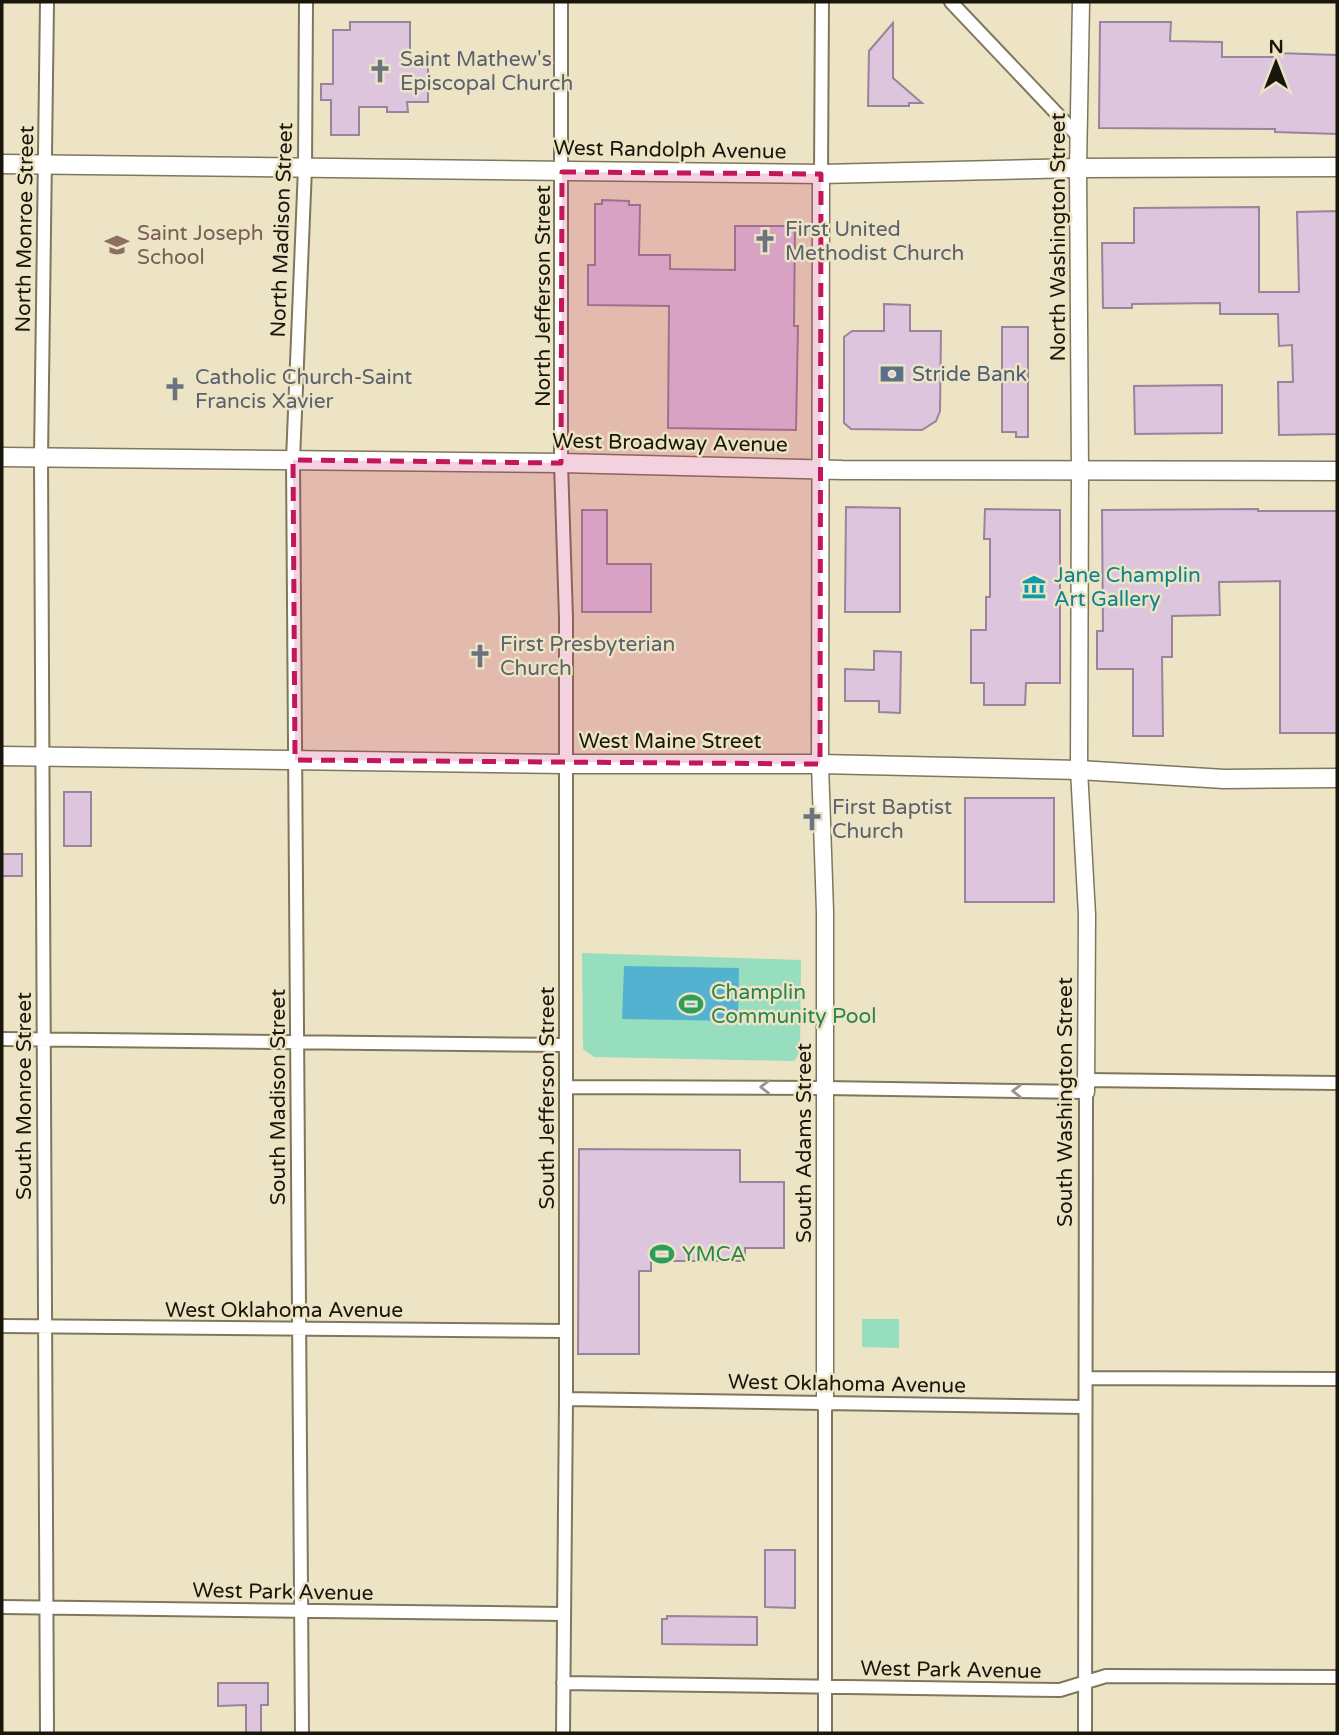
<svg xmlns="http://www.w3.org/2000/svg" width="1339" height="1735" viewBox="0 0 1339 1735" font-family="'Varela Round',sans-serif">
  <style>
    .green { fill: #96debd }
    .water { fill: #54b2d1 }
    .building { fill: #ddc5de; stroke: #9a849b; stroke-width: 2 }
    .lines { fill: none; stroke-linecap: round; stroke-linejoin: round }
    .minor-casing { stroke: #7f775b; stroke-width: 16 }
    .tertiary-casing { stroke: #7f775b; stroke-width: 19 }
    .secondary-casing { stroke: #7f775b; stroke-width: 21 }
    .minor { stroke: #fff; stroke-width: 12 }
    .tertiary { stroke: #fff; stroke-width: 16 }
    .secondary { stroke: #fff; stroke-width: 18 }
    .oneway { stroke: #989691 }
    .marked { fill: #c2185b; fill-opacity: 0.2; stroke: #c2185b; stroke-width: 5; stroke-dasharray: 14 9; stroke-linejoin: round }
    .labels { text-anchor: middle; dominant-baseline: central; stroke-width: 5; stroke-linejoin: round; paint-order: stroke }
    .worship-label { font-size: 21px; fill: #5b616d; stroke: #ece4c4; text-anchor: start }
    .street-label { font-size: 21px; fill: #19160b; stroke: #ece4c4 }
    .education-label { font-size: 21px; fill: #785e54; stroke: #ece4c4; text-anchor: start }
    .service-label { font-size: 21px; fill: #4e5e75; stroke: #ece4c4; text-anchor: start }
    .culture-label { font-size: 21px; fill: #0d838f; stroke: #ece4c4; text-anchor: start }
    .leisure-label { font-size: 21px; fill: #27864d; stroke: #ece4c4; text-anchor: start }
  </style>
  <rect width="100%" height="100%" fill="#ece4c4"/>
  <path class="green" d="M582 953 801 960 800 1053 794 1061 594 1057 583 1049Z
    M862 1319H899V1348L862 1347Z"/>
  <path class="water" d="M624 966 739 968 738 1021 622 1019Z"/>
  <path class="building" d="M350 22H410V58H428V102H407L408 112H387V107H359V135H331V100H321V84H333V30H350Z
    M1100 22H1171L1170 41 1222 42V57H1277V53L1337 55V134L1275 132V129L1099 128Z
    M893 23V78L922 103H909V106H868L869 51Z
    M602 200 629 201V205H640L639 255H670V269L735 270V226H795L794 326H798L796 430 668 428 669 306 588 305V265H595V204H602Z
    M1259 207V292H1299L1297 212 1337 211V434L1279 435 1278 382H1293L1292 345 1279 346 1278 314H1220V303L1132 304V308H1103L1102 243H1134V208Z
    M884 304 910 305V331H941L940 411 936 421 922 430 851 429 844 423V337L852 331H884Z
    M1002 327H1028V437H1016V432H1002Z
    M1222 385V433L1135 434 1134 386Z
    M846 507 900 508V612H845Z
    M985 509 1060 510V683H1026L1025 705H984V683H971V630H986V597H990V539H984Z
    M1258 509V511H1337V733H1280V581L1219 582 1220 615 1172 616V657H1162L1163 736H1133V669H1097V631H1103L1102 510Z
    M582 510H607V564H651V612H582Z
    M874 651 901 652 900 713 879 712V701H845V669L874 670Z
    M64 792H91V846H64Z
    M965 798H1054V902H965Z
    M2 854H22V876H2Z
    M579 1149 740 1150V1182H784V1248H745V1261H651V1271H639V1354H578Z
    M765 1550H795V1608L765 1607Z
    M667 1616 757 1617V1645L662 1644V1619H667Z
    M218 1683H268V1705H261V1733H246V1705L218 1706Z"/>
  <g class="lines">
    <g class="minor-casing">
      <path id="minor" d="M47 2 41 458 47 1733
        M561 2V463L566 618V1399L563 1733
        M951 2 1079 137
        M821 174 822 2
        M2 1039 566 1045
        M1086 1080 1337 1083
        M566 1087 824 1088 1086 1092 1085 1733
        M2 1326 566 1331
        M1086 1378 1337 1379
        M566 1399C739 1401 912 1405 1085 1407
        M825 1405V1733
        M2 1607 564 1614
        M563 1683 1060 1690 1106 1676 1337 1677
        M302 1733 293 460 305 168 306 2"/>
    </g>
    <g class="tertiary-casing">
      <path id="tertiary" d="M1081 2 1078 168 1080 471 1079 770 1087 915 1086 1092
        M821 174 820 764 825 912V1405"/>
    </g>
    <g class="secondary-casing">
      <path id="secondary" d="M2 164 821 174 1078 168 1337 167
        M2 457 561 463 842 470 1337 471
        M2 756 566 764H820L1079 770 1224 779 1337 778"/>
    </g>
    <use href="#minor" class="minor"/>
    <use href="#tertiary" class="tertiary"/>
    <use href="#secondary" class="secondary"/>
  </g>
  <defs><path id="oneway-chevron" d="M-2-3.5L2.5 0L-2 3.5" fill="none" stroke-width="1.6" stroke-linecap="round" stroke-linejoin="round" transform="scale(1.75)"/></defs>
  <g class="oneway">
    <use href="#oneway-chevron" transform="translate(765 1087) rotate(-180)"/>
    <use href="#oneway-chevron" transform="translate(1017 1091) rotate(-179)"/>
  </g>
  <path class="marked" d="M562 172 821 174 820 764 295 760 293 460 561 463Z"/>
  <defs>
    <g id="church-bare" transform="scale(1.89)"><path d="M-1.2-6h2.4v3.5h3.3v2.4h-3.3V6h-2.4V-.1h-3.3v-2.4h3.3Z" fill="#6b7280" stroke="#ece4c4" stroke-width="2.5" paint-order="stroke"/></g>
    <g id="school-bare" transform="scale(1.89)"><path d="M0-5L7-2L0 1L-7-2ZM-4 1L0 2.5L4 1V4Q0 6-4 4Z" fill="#8d6e63" stroke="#ece4c4" stroke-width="2.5" paint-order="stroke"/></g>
    <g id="bank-bare" transform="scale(1.89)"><path d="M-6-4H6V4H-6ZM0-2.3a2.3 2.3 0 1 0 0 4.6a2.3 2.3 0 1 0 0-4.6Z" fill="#5c6f8a" stroke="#ece4c4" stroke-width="2.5" paint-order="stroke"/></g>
    <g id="museum-bare" transform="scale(1.89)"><path d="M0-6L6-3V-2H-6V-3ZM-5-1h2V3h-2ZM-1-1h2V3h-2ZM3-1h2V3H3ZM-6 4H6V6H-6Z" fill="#0f9aa8" stroke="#ece4c4" stroke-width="2.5" paint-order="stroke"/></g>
    <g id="stadium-bare" transform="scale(1.89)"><path d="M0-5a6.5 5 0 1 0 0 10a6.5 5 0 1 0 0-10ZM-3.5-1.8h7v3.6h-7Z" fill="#2e9e5b" stroke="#ece4c4" stroke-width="2.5" paint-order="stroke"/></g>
  </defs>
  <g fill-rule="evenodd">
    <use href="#church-bare" x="380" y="71"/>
    <use href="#church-bare" x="765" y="241"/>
    <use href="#school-bare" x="117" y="245"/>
    <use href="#bank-bare" x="892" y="374"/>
    <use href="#church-bare" x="175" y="389"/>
    <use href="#museum-bare" x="1034" y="587"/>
    <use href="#church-bare" x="480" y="656"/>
    <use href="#church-bare" x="812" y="819"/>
    <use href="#stadium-bare" x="691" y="1004"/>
    <use href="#stadium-bare" x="662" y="1254"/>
  </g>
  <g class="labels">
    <g class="worship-label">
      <text x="400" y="59">Saint Mathew's<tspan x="400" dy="24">Episcopal Church</tspan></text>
      <text x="785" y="229">First United<tspan x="785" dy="24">Methodist Church</tspan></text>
      <text x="195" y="377">Catholic Church-Saint<tspan x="195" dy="24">Francis Xavier</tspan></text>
      <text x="500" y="644">First Presbyterian<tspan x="500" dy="24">Church</tspan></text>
      <text x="832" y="807">First Baptist<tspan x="832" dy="24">Church</tspan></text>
    </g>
    <g class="street-label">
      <text transform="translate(670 150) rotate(1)">West Randolph Avenue</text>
      <text transform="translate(25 229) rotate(-89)">North Monroe Street</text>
      <text transform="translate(282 230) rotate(-88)">North Madison Street</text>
      <text transform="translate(1058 237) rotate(-90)">North Washington Street</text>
      <text transform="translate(543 296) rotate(-90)">North Jefferson Street</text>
      <text transform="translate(670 443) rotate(1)">West Broadway Avenue</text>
      <text x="670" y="741">West Maine Street</text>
      <text transform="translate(24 1096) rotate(-90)">South Monroe Street</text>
      <text transform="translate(278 1097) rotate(-90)">South Madison Street</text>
      <text transform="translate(547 1098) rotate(-90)">South Jefferson Street</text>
      <text transform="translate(1065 1102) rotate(-90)">South Washington Street</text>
      <text transform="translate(804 1143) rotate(-90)">South Adams Street</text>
      <text x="284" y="1310">West Oklahoma Avenue</text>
      <text transform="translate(847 1384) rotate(1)">West Oklahoma Avenue</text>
      <text transform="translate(283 1592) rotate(1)">West Park Avenue</text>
      <text transform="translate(951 1670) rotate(1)">West Park Avenue</text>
    </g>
    <g class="education-label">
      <text x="137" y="233">Saint Joseph<tspan x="137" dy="24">School</tspan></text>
    </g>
    <g class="service-label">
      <text x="912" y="374">Stride Bank</text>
    </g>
    <g class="culture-label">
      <text x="1054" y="575">Jane Champlin<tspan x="1054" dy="24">Art Gallery</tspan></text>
    </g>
    <g class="leisure-label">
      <text x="711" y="992">Champlin<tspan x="711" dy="24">Community Pool</tspan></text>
      <text x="682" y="1254">YMCA</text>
    </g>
  </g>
  <rect width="1339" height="1735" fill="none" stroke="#19160b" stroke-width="7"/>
  <g transform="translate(1276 63)" stroke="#ece4c4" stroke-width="5" paint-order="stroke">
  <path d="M0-5L12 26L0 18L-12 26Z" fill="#19160b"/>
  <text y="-10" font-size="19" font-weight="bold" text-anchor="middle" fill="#19160b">N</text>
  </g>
</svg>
